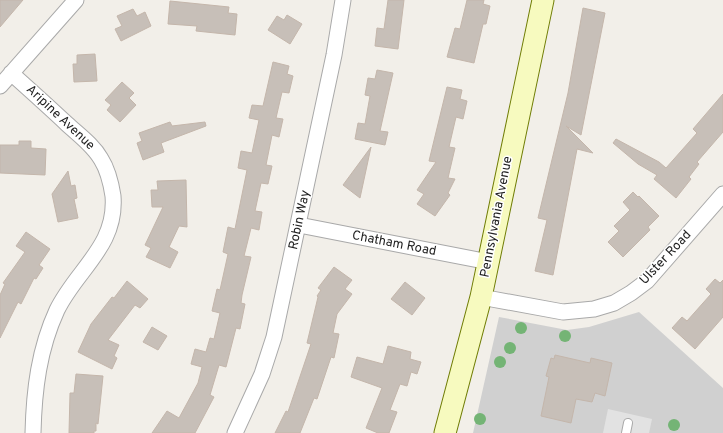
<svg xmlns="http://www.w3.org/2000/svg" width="723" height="433" viewBox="0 0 723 433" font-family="Overpass,sans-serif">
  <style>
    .religious { fill: #d0d0d0 }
    .parking { fill: #e2e2e2 }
    .building { fill: #c7bfb8; stroke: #c4b6ab }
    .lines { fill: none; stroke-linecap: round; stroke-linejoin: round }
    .lane-casing { stroke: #a9a9a9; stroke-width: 10 }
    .street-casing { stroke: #a9a9a9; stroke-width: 17 }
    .secondary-casing { stroke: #707d05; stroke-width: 23 }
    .lane { stroke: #fff; stroke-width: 8 }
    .street { stroke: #fff; stroke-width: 15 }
    .secondary { stroke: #f7fabf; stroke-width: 21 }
    .tree { fill: #74b475 }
    .labels { text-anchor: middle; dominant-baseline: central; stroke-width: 3; stroke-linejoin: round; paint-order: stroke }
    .street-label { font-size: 13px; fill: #222; stroke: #fff }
  </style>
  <rect width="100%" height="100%" fill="#f2efe9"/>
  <path class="religious" d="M639 312 723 388V433H473L499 317 567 330 589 327Z"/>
  <path class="parking" d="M608 409 652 419 649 433H603Z"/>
  <path class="building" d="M0 0H23L0 27Z
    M388 0H404L398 49 375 46 377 28 384 29Z
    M467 0H484L483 4 490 6 486 24H483L474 63 447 57 455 28 460 29Z
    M170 1 229 7 228 13 237 14 235 35 196 31 197 26 168 24Z
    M583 8 605 13 581 135 566 126 593 153 577 149 553 275 535 271 547 220 538 218 568 93Z
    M133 9 137 16 145 12 151 26 121 41 115 29 122 26 117 16Z
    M287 15 302 24 290 44 268 30 277 16 284 20Z
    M95 54 97 81 74 82 73 64H77V55Z
    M273 62 289 66 287 74 293 76 289 93 282 92 276 118 283 119 279 137 272 135 266 165 272 166 268 184 261 183 255 211 262 212 259 230 251 228 244 256 251 257 242 295 241 303 245 304 240 329 236 328 226 367 219 365 210 395 214 397 195 433H152L167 411 179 418 198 383 202 367 191 364 195 349 206 352 210 338 214 339 220 313 212 311 217 289 220 290 228 254 223 252 228 227 235 229 247 170 238 168 241 151 252 153 259 120 249 118 252 105 263 106Z
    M377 70 393 73 380 131 388 132 385 145 355 139 358 123 365 124 370 96 365 95 368 78 375 79Z
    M122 82 134 93 129 98 136 105 120 122 107 110 111 105 105 100Z
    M447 87 462 90 460 99 467 101 463 119 456 117 449 147 455 148 448 178 455 179 448 193 450 195 435 216 417 204 424 194 417 190 436 162 429 161Z
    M723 94V132L697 162 699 164 689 177 691 179 676 198 654 179 657 175 638 164 613 143 616 139 659 162 666 168 697 133 693 129Z
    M170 122 172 126 205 122 206 126 161 143 164 152 143 160 137 143 142 141 139 133Z
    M19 141H31V148L46 149 45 175 0 173V145H19Z
    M371 147 360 198 343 185Z
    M68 171 71 186 75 185 77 198 74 199 78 218 58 222 52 194Z
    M186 180 187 227 179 226 169 247 178 252 170 268 146 257 151 248 145 245 163 207H152L151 190H158L157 181Z
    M633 192 638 197 639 196 659 216 648 227 650 230 623 257 608 242 619 231 614 226 630 210 623 202Z
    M26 232 50 249 39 265 43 268 36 279 34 278 21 304 18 302 0 338V295L5 284 3 283 25 252 16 246Z
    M334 267 352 280 345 289 352 294 337 314 333 333 339 334 334 358 331 357 317 399 314 398 300 433H275L286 411 288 412 311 344 307 343 318 297 317 296 321 290 318 288Z
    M715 279 720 283 723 280V317L695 349 672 328 682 317 687 321 711 294 706 289Z
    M127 281 148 299 140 308 135 305 108 340 119 345 114 356 117 358 112 369 78 352 91 324 112 297 114 298Z
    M405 282 425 298 412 315 391 299Z
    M152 327 167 336 158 350 143 342Z
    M388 346 411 352 410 359 421 362 417 374 411 372 407 386 400 384 390 410 397 412 389 433H378L366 428 382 388 351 377 357 357 383 364Z
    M555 355 590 363 591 358 612 363 605 396 595 393 592 402 576 399 571 423 541 416 549 377 546 376 551 358 554 359Z
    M76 374 103 376 98 424 96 423V431H94V433H69L70 393H74Z"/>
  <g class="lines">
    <g class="lane-casing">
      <path id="lane" d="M626 433 628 423"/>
    </g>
    <g class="street-casing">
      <path id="street" d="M11 73C30 90 49 107 67 124 79 135 93 145 101 159 108 170 111 183 113 196 117 246 77 269 57 310 39 349 34 390 33 433
        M0 86 76 0
        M299 225 489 262
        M481 297 563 312 594 309 614 303 631 293 647 281 723 194
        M235 433 262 374 274 337 334 55 343 0"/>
    </g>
    <g class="secondary-casing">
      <path id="secondary" d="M445 433 481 297 543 0"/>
    </g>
    <use href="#lane" class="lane"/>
    <use href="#street" class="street"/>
    <use href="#secondary" class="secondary"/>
  </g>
  <g class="tree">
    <circle cx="521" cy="328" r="6"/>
    <circle cx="565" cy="336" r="6"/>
    <circle cx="510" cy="348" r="6"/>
    <circle cx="500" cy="362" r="6"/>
    <circle cx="480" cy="419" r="6"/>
    <circle cx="674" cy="425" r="6"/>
  </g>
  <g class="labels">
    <g class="street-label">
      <text transform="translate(60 118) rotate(43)">Aripine Avenue</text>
      <text transform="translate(497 217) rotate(-79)">Pennsylvania Avenue</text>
      <text transform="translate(300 220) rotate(-78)">Robin Way</text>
      <text transform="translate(394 244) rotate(11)">Chatham Road</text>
      <text transform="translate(666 258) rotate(-47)">Ulster Road</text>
    </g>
  </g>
</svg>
